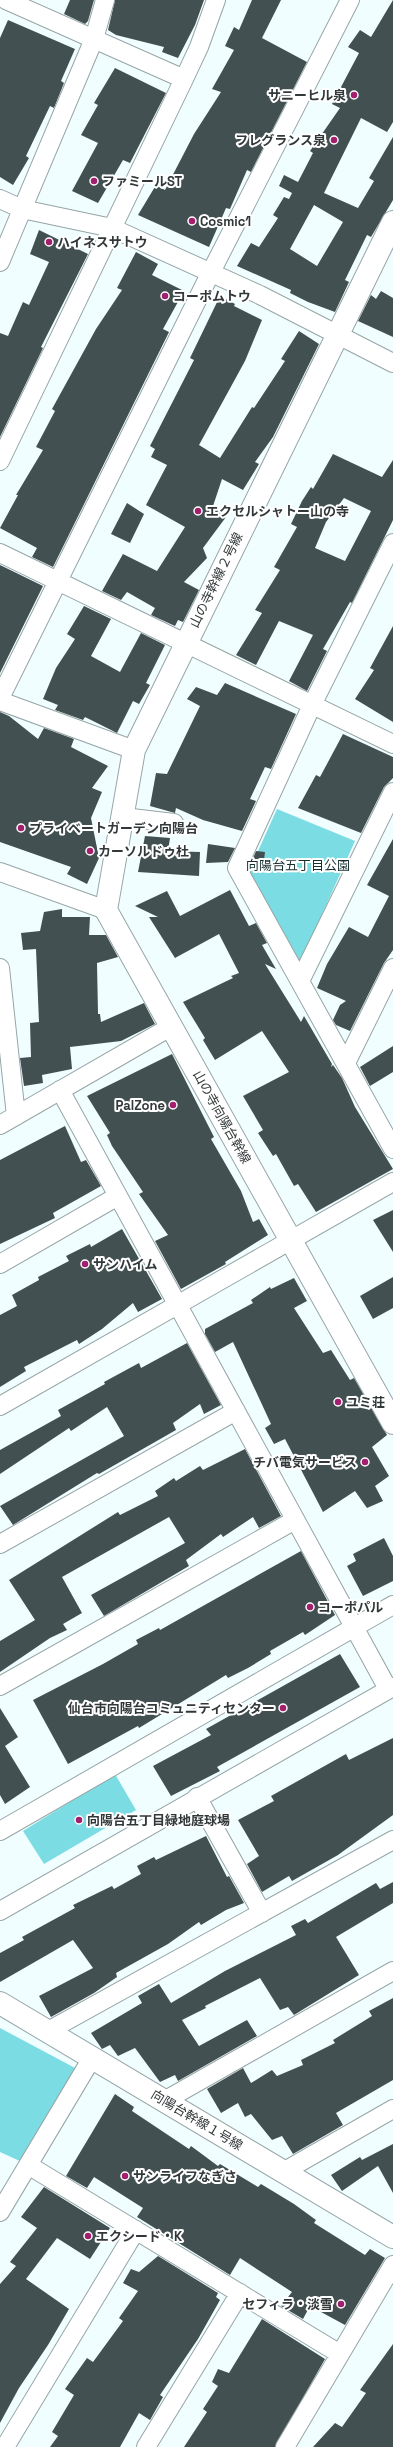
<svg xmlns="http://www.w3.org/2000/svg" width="393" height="2447" viewBox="0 0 393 2447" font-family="'Space Grotesk','Noto Sans JP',sans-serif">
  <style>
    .green { fill: #7bdde3 }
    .building { fill: #425051; fill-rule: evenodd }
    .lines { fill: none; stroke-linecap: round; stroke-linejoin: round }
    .minor-casing { stroke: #96a5a6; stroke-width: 20 }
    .tertiary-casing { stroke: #96a5a6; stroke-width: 24 }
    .minor { stroke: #fff; stroke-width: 18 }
    .tertiary { stroke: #fff; stroke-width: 22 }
    .poi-dot { fill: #a31f6d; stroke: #fff; stroke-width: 1.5 }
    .labels { text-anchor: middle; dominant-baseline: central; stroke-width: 4; stroke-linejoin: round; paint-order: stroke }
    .poi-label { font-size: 13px; font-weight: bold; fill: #323839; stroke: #fff; text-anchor: start }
    .street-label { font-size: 13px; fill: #323839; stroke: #fff }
    .park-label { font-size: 13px; fill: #182f30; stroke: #fff }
  </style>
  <rect width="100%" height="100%" fill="#f1feff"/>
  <path class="green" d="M277 809 355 841 301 961H297L249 871Z
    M115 1774 136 1810 44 1864 23 1831Z
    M0 2028 77 2069 22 2162 0 2152Z"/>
  <path class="building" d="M70 0H94L88 21 85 24 64 14Z
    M115 0H204L195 25 178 58 162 52 164 47 116 35 108 30Z
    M252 0H281L262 38 307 62 251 172 247 170 230 209 226 208 209 247 138 215 156 185 165 190 194 134 221 92 212 89 234 50 225 46 234 27 239 30Z
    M393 0V122L387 132 361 118 324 193 358 208 374 181 369 178 393 137V200L371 237 367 235 345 280 349 282 335 312 308 302 290 293 291 290 237 266 251 243 259 247 278 218 273 215 284 197 289 199 292 193 279 186 284 175 298 182 313 153 310 151 340 108 332 104 359 53 348 47 360 30 371 37ZM314 205 343 222 317 266 290 249Z
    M8 20 75 49 61 81 64 83 54 108 50 106 26 156 29 158 13 185 0 177V38Z
    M115 68 166 93 130 163 123 160 98 203 72 191 98 143 81 135 98 105 94 103Z
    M39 230 88 254 41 347 43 348 0 437V333L8 336 23 302 29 305 49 262 30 254Z
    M136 252 158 264 152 275 184 291 163 329 169 332 53 567 32 557 37 548 0 528 18 495H16L43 450 36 447 55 411 52 409 96 329 122 290 117 288Z
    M381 291 393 298V337L358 321 371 295 376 299Z
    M220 296 235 304 234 306 262 320 245 361 199 445 220 458 252 407 254 408 285 361 281 359 299 331 319 344 273 437 255 462 259 464 243 490 222 479 213 506 226 517 203 548 207 558 184 582 199 590 183 622 178 620 175 626 151 615 155 608 127 592 121 600 102 591 123 554 157 571 185 527 146 505 167 465 151 457 155 449 150 446 194 360 190 358Z
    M333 454 382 477 393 460V520L352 603 350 602 323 649 327 651 307 691 289 681 313 635 279 621 256 665 236 655 262 613 255 610 280 570 274 567 297 527 291 524 302 501 311 487 313 489ZM344 498 371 511 345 561 315 548 326 522Z
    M127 503 144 514 130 543 111 534Z
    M0 565 43 586 0 673Z
    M84 606 111 619 91 656 120 672 141 633 165 645 146 683 150 685 139 704 133 701 117 733 85 717 83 720 55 710 58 705 43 699 56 668 75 639 67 634Z
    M393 626V722L355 699 374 670 370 668Z
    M225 683 296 714 271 769 265 767 250 799 256 801 242 831 203 820 176 808 175 813 150 806 156 773 167 774 200 706 187 699 196 687 217 695Z
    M0 712 9 716 38 739 44 728 74 739 71 747 108 766 92 788 102 792 91 818 99 858 87 884 67 874 71 867 0 842Z
    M343 734 393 757V778L384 787 361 833 298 808 316 775 320 777Z
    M145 836 170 838 168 851 200 852 199 876 138 872Z
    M393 839V950L384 963 350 1031 336 1025 333 1020 340 1005 346 1001 317 988 327 964 349 927 368 937 389 896 367 885Z
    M208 844 235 848 228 862 206 863Z
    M256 851 265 852 264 860 252 861Z
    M230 890 249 926 256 923 267 943 262 945 276 969 265 964 301 1022 304 1016 332 1064 331 1067 333 1065 342 1078 355 1107 393 1169 316 1212 298 1184 294 1186 276 1154 273 1156 258 1133 263 1130 243 1096 289 1072 262 1031 215 1060 203 1040 205 1038 183 1002 233 978 231 976 239 973 219 934 175 958 149 917H158L135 906 167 891 180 916Z
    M62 909V917H90L89 935H106L118 957 97 963 98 1014H100L101 1022 144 1003 155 1024 121 1041 70 1047 72 1069 42 1075 43 1083 24 1086 20 1058 31 1057 30 1023 39 1022 36 949 23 950 21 933 40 931 44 912Z
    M393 1046V1072L370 1086 360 1067Z
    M172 1054 214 1137 211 1139 241 1191 253 1222 259 1219 268 1235 225 1262 226 1264 181 1289 155 1241 168 1235 139 1194 143 1192 112 1146 107 1135 110 1133 87 1096Z
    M65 1126 81 1162 86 1160 101 1186 53 1213 55 1218 0 1244V1160Z
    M393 1210V1252L373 1220Z
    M122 1229 162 1299 138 1312 133 1303 102 1329 79 1344 77 1340 24 1367 26 1371 0 1387V1315L17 1306 12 1295 39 1280 38 1277 69 1261 66 1256 90 1244 91 1247Z
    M393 1277V1308L373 1319 360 1296Z
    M294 1278 307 1301 294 1308 323 1353 331 1350 350 1380 354 1378 387 1435 372 1447 389 1476 375 1486 383 1501 367 1508 355 1491 323 1512 285 1439 274 1444 265 1428 271 1424 233 1342 215 1352 205 1334V1329L253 1303 251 1300 270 1287 271 1289Z
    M187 1343 221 1405 204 1414 200 1404 173 1423 176 1430 99 1474 97 1473 13 1525 0 1506 124 1436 107 1407 71 1431 69 1428 0 1474V1450L61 1416 58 1410 105 1384 104 1382 139 1363 141 1368Z
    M245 1449 281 1516 259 1528 253 1517 223 1537 221 1534 186 1560 189 1566 104 1616 91 1595 185 1543 169 1517 62 1577 82 1613 63 1624 67 1630 50 1638 0 1672V1641L35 1620 9 1580 118 1512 120 1515 158 1496 155 1491 174 1478 176 1481 200 1466 203 1470Z
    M384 1538 393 1556V1581L363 1596 347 1566 356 1561 353 1554Z
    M301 1551 335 1615 305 1635 303 1632 270 1651 271 1654 248 1668 228 1678 226 1675 139 1728 138 1726 68 1764 33 1700 103 1664 138 1644 136 1640 159 1628 160 1630Z
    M340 1654 360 1687 217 1767 220 1771 171 1796 153 1766 211 1735 206 1729Z
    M0 1708 18 1737 5 1746 30 1787 5 1804 0 1795Z
    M393 1738V1815L338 1855 292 1881 289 1876 262 1892 247 1864 259 1856 238 1820 274 1801 271 1796 346 1754 349 1760Z
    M206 1836 227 1877 229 1876 244 1903 226 1910 201 1925 199 1922 168 1944 116 1973 117 1977 94 1993 51 2017 39 1996 93 1968 73 1940 0 1982V1953L24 1940 22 1937 75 1908 73 1905 112 1886 114 1889 141 1874 137 1866 154 1857 156 1860Z
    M393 1882V1903L336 1937 359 1975 294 2015 288 2007 280 2010 260 1978 205 2006 206 2008 182 2020 199 2046 247 2020 257 2036 178 2081 175 2075 160 2082 135 2048 118 2056 110 2045 102 2049 91 2033 142 2003 138 1996 159 1984 171 2003 225 1971 296 1935 291 1926 305 1919 308 1923 376 1883 380 1889Z
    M393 1998V2080L336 2113 343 2125 293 2154 282 2136 272 2140 251 2114 245 2117 238 2103 221 2113 207 2089 243 2068 251 2083 272 2070 277 2076 303 2065 301 2060 335 2043 333 2040 372 2016 369 2011Z
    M115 2094 134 2107 132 2111 189 2149 191 2146 218 2166 220 2164 258 2187 261 2184 294 2204 316 2220 314 2223 365 2255 370 2249 385 2258 345 2325 310 2306 303 2319 281 2306 292 2292 240 2258 230 2275 137 2217 143 2208 94 2177 87 2188 66 2176Z
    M393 2144V2193L378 2166 342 2191 331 2175 360 2157 362 2160Z
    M44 2187 110 2228 90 2259 57 2238 26 2279 69 2309 48 2345 19 2388 0 2423V2284L16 2266 10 2262 37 2228 21 2217Z
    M158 2256 218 2293 216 2297 220 2300 198 2339 160 2395 163 2397 150 2420 139 2413 120 2447H50L58 2436 52 2432 74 2395 65 2389 87 2358 93 2362 123 2321 119 2318 138 2291 123 2283 131 2269 139 2272Z
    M262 2319 325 2359 275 2447H184L207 2412 203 2409 218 2386 212 2382 218 2369 229 2373Z
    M393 2344V2447H313L335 2423 342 2427 366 2393 360 2390Z"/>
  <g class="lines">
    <g class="minor-casing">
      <path id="minor" d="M6 0 184 79
        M0 199 22 209 112 228 260 295 393 363
        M0 262 94 39 105 0
        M0 461 184 79 199 47 216 0
        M393 543 312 705 237 868 393 1149
        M0 553 393 744
        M0 698 211 272 350 0
        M0 701 134 750
        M123 817 174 823
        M0 872 106 910
        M0 968 16 1116
        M300 981 393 792
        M346 1063 393 968
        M60 1090 388 1689
        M0 1125 172 1026
        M0 1264 118 1196
        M0 1406 393 1182
        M0 1544 236 1411
        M0 1686 295 1520
        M197 1797 262 1913
        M0 1831 393 1605
        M0 1911 393 1687
        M48 2031 393 1840
        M164 2101 393 1971
        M28 2165 340 2354
        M283 2172 393 2109
        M0 2212 92 2058
        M5 2447 136 2230
        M146 2447 240 2293
        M285 2447 393 2265"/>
    </g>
    <g class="tertiary-casing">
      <path id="tertiary" d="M393 222 134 750 106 910 393 1423
        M0 2003 393 2237"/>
    </g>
    <use href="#minor" class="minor"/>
    <use href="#tertiary" class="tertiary"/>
  </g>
  <g class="poi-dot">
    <circle cx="354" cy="95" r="4"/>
    <circle cx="334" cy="140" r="4"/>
    <circle cx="94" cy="181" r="4"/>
    <circle cx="192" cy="221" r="4"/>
    <circle cx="49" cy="242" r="4"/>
    <circle cx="165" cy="296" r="4"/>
    <circle cx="198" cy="511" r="4"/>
    <circle cx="21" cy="828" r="4"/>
    <circle cx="90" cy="851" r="4"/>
    <circle cx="173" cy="1105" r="4"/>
    <circle cx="85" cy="1264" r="4"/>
    <circle cx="338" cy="1402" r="4"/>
    <circle cx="365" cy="1462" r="4"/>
    <circle cx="310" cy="1607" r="4"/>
    <circle cx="283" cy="1708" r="4"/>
    <circle cx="79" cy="1820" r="4"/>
    <circle cx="125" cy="2176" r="4"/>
    <circle cx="88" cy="2236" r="4"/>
    <circle cx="341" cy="2304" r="4"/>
  </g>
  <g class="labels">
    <g class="poi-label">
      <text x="346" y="95" text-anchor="end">サニーヒル泉</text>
      <text x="326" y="140" text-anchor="end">フレグランス泉</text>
      <text x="102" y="181">ファミールST</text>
      <text x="200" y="221">Cosmic1</text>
      <text x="57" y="242">ハイネスサトウ</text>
      <text x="173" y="296">コーポムトウ</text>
      <text x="206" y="511">エクセルシャトー山の寺</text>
      <text x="29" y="828">プライベートガーデン向陽台</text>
      <text x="98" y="851">カーソルドゥ杜</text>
      <text x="165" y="1105" text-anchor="end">PalZone</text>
      <text x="93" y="1264">サンハイム</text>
      <text x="346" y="1402">ユミ荘</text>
      <text x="357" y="1462" text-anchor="end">チバ電気サービス</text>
      <text x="318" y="1607">コーポパル</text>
      <text x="275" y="1708" text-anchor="end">仙台市向陽台コミュニティセンター</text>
      <text x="87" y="1820">向陽台五丁目緑地庭球場</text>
      <text x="133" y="2176">サンライフなぎさ</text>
      <text x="96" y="2236">エクシード・K</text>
      <text x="333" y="2304" text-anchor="end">セフィラ・淡雪</text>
    </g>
    <g class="street-label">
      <text transform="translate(216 580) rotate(-64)">山の寺幹線２号線</text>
      <text transform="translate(222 1117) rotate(61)">山の寺向陽台幹線</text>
      <text transform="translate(197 2120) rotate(31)">向陽台幹線１号線</text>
    </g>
    <g class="park-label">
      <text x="298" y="865">向陽台五丁目公園</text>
    </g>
  </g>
</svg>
